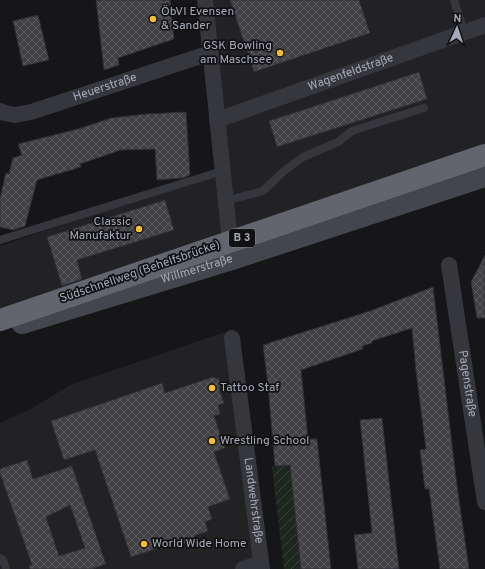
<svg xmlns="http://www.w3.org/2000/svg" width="485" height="569" viewBox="0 0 485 569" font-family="Overpass,sans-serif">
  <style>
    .built { fill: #222225 }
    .garden { fill: url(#garden-furrows) }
    .building { fill: url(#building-cross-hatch); stroke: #302f34; fill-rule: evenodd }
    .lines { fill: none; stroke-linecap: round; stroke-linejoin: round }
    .lane { stroke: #36373d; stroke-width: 8 }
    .street { stroke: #36373d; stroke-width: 16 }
    .secondary { stroke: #44464d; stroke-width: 22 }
    .highway-bridge { stroke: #62656e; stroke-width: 22 }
    .poi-dot { fill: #f5bd30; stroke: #111113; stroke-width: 1.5 }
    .labels { text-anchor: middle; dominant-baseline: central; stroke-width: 3.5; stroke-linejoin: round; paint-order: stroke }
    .shield { fill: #111113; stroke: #7a7d86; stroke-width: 1 }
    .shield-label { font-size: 11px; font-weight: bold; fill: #a7abb8 }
    .poi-label { font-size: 12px; fill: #a7abb8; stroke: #111113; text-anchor: start }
    .street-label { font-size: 12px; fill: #a7abb8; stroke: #111113 }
  </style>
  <defs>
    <pattern id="garden-furrows" width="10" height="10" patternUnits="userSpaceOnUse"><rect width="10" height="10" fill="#1d261f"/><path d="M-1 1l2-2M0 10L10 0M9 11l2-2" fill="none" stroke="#3b433d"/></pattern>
    <pattern id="building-cross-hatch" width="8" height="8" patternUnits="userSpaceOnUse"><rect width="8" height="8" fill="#404045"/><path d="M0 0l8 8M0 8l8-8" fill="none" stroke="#59595e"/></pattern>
  </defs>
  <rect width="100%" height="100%" fill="#161618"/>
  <path class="built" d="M207 0H485V176L0 326V246L222 171Z
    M231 330 261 563 243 569H0V423L31 409 70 385Z"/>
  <path class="garden" d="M290 465 301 569H284L272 467Z"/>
  <path class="building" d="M96 0H170L174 39 118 58 119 65 104 70Z
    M230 0H359L370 33 254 72Z
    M38 15 49 60 23 66 13 21Z
    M419 72 427 99 277 147 269 121Z
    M186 112 190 175 182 178 157 180 155 149 121 150 80 164 81 167 37 180 25 226 13 230 0 227V198L6 173 9 174 13 158 22 155 18 144 78 129 111 118 147 114Z
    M165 200 174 230 77 260 82 279 62 286 47 237Z
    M485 255V318H477L471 282Z
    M433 287 457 486 469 569H440L429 489H425L420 450 426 449 416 371 412 328 372 341V343L362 346 363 349 301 370 308 439H317L331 569H301L290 465 275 466 268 385 263 345 370 311Z
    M213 377 219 379 221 385 219 389 224 403 218 405 220 414 214 416 225 448 214 452 230 499 208 507 212 519 205 522 208 531 194 536 195 540 174 547V543L131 557 95 450 64 460 51 421 162 383 165 393Z
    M382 418 399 569H358L354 535 372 533 360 420Z
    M27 460 33 479 72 466 106 564 92 569H30L29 566 32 565 0 473V469ZM70 505 85 548 59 556 46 517Z"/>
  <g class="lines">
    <path class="lane" d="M454 0 464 32
      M225 201 263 191 284 171 303 157 338 142 352 131 424 108
      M0 240 222 171
      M0 558 3 560 6 569"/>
    <g class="street">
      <path d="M205 0 231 251"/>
      <path id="s1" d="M0 111 1 112 15 115 31 112 210 53"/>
      <path id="s2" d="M217 120 485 25"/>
      <path id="s3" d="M449 265 485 502"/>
      <path id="s4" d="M232 338 262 569"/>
      <path d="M243 569 261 563"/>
    </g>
    <path class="secondary" id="s5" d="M22 323 232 259 485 176"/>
    <path class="highway-bridge" d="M0 320 485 155"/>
  </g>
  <g class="poi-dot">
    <circle cx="153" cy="19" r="4"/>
    <circle cx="280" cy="53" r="4"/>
    <circle cx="139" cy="229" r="4"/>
    <circle cx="212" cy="388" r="4"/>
    <circle cx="212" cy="441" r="4"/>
    <circle cx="144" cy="544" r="4"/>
  </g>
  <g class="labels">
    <rect class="shield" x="229" y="229" width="26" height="18" rx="3"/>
    <g class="shield-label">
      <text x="242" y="238">B 3</text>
    </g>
    <g class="poi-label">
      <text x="161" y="12">ÖbVI Evensen<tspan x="161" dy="14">&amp; Sander</tspan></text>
      <text x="272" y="46" text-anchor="end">GSK Bowling<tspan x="272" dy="14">am Maschsee</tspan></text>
      <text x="131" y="222" text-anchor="end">Classic<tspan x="131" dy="14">Manufaktur</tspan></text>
      <text x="220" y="388">Tattoo Staf</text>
      <text x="220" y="441">Wrestling School</text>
      <text x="152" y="544">World Wide Home</text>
    </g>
    <g class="street-label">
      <text stroke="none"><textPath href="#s2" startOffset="142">Wagenfeldstraße</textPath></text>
      <text stroke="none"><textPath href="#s1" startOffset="110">Heuerstraße</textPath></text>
      <text stroke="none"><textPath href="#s5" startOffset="183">Willmerstraße</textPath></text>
      <text transform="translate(140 272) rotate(-19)">Südschnellweg (Behelfsbrücke)</text>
      <text stroke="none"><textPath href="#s3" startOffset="120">Pagenstraße</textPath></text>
      <text stroke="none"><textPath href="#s4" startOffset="164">Landwehrstraße</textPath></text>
    </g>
  </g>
  <g transform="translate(457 28) rotate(3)" stroke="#111113" stroke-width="3" paint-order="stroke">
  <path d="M0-3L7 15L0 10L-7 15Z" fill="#a7abb8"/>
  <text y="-6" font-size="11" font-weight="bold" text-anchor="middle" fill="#a7abb8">N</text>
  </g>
</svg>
